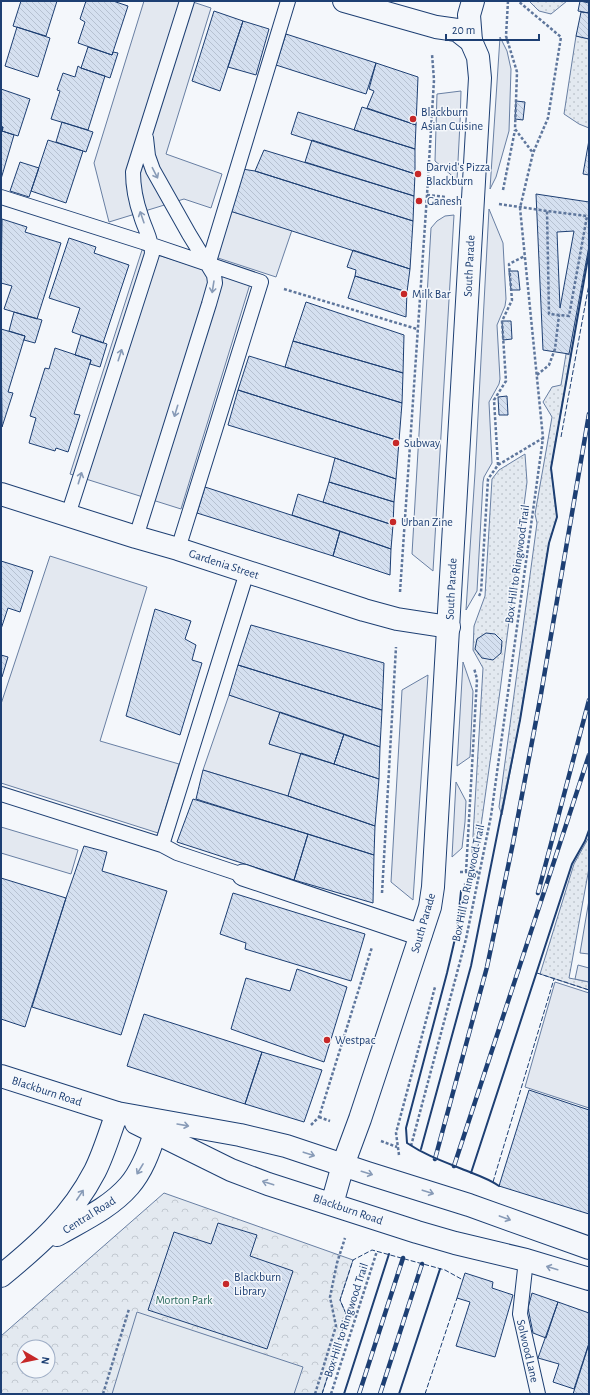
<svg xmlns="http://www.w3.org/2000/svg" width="590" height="1395" viewBox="0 0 590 1395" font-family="'Alegreya Sans',sans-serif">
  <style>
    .grass { fill: url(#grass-dots); stroke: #687fa3 }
    .park { fill: url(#park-crowns); stroke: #687fa3; fill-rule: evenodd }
    .garden { fill: #e3e9f0; stroke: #687fa3 }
    .parking { fill: #e3e8f0; stroke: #687fa3 }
    .building { fill: url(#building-back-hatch); stroke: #1d3f73; fill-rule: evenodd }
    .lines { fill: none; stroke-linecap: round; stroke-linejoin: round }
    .service-casing { stroke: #1d3f73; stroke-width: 16 }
    .pedestrian-casing { stroke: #1d3f73; stroke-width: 23 }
    .minor-casing { stroke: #1d3f73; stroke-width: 24 }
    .tertiary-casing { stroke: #1d3f73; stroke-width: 24 }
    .primary-casing { stroke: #1d3f73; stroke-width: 24 }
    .path { stroke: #5e769c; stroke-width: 2.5; stroke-dasharray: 3 2; stroke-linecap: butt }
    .service { stroke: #f4f7fb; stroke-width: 14 }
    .pedestrian { stroke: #f4f7fb; stroke-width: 21 }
    .minor { stroke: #f4f7fb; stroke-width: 22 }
    .tertiary { stroke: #f4f7fb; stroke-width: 22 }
    .primary { stroke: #f4f7fb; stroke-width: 22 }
    .rail-casing { stroke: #1d3f73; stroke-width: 4.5 }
    .rail { stroke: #f4f7fb; stroke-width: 3; stroke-dasharray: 9; stroke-linecap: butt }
    .fence { stroke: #1d3f73; stroke-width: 1; stroke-dasharray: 5 2; stroke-linecap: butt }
    .wall { stroke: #1d3f73; stroke-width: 2 }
    .oneway { stroke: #889bb7 }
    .poi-dot { fill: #c62828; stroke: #f4f7fb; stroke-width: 1.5 }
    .labels { text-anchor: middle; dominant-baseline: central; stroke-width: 3; stroke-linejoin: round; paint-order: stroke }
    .poi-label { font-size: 12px; fill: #1d3f73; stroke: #f4f7fb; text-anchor: start }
    .street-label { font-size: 12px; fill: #1d3f73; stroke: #f4f7fb }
    .park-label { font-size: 12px; fill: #2c6c60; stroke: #f4f7fb }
  </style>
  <defs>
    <pattern id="grass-dots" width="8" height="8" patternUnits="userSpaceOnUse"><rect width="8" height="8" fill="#e3e9f0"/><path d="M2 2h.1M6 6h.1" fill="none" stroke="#c2c9d1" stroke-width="1.8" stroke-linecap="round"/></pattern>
    <pattern id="park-crowns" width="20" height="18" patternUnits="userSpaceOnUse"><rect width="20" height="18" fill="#e3e9f0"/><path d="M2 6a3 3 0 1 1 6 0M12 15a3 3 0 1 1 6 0" fill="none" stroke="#c2c9d1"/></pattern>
    <pattern id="building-back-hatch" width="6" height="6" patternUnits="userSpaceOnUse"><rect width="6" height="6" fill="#d5e0f0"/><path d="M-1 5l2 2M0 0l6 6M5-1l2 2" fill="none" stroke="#b6c1d1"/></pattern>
  </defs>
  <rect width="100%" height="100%" fill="#f4f7fb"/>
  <path class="grass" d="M529 1H567L551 14 539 11Z
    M576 36 589 39V128L579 124 564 114Z
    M566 354 571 355 551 468 557 517 549 543 520 720 502 815 499 807 537 523 535 514 552 417 543 402 552 387 561 385Z
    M525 454 527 482 500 691 478 847 472 853 483 668 473 650 474 626 485 596 492 479 499 470Z
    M589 837V868L569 978 589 982V990L540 974 574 864Z"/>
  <path class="park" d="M164 1193 353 1260 340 1300 347 1316 322 1394H1V1336ZM24 1347H48V1371H24Z"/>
  <path class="garden" d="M137 1312 303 1367 294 1394H112Z"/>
  <path class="parking" d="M144 1H190L211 8 166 154 222 174 211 208 184 199 109 222 94 163Z
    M500 37 507 51 511 69 509 131 496 177 490 189Z
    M461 91 460 123 457 180 435 161 437 94Z
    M489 209 503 243 506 299 505 306 497 325 500 379 499 384 489 402 492 463 484 477 483 482 477 591 466 610 475 473Z
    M230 211 292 230 276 277 215 257Z
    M454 215 433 571 412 554 431 228 437 221 445 216Z
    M142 250 250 284 181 509 70 474Z
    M50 556 147 587 100 741 179 764 158 833 1 783V704Z
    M463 662 473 691 470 757 457 766Z
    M428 675 413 900 391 882 402 690Z
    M229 695 280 712 269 744 301 753 288 796 203 770Z
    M456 782 466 801 465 822 462 848 452 857Z
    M1 827 78 850 71 874 1 853Z
    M589 900V954L580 953Z
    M578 965 589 968V982L575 979Z
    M555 982 589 993V1108L525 1087Z"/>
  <path class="building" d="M21 1H57L46 36 13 26Z
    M86 1H113L128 6 112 55 78 43 85 22 80 19Z
    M580 1 589 3V13L578 11Z
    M214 11 243 21 220 91 192 81Z
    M581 12 589 13V39L576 36Z
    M243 21 269 29 256 75 228 67Z
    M17 27 50 38 38 77 5 66Z
    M286 34 376 63 366 94 276 65Z
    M88 47 112 55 113 52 118 53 110 78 81 68Z
    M376 63 418 77 416 125 367 108 374 91 369 89Z
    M78 66 81 68 105 76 88 130 51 119 60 91 57 90 63 73 75 77Z
    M1 89 30 99 18 136 2 131 3 127H1Z
    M516 101 525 102 523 120 515 119Z
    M362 107 416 125 415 149 354 130Z
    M298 112 415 149V174L291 134Z
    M62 122 93 132 86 152 56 142Z
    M1 127H3L2 131 14 135 1 179Z
    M48 140 83 151 66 203 31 191Z
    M312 140 415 174 414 196 305 162Z
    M589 140V175L583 174Z
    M264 150 414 196 413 221 255 171Z
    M20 162 39 168 29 197 10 191Z
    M242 169 255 171 413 221 410 269 230 211Z
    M536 194 589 202V246L569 354 543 350ZM574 231 560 308 557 232Z
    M2 219 27 227 25 232 61 243 37 319 4 309 12 286 1 283Z
    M69 238 96 247 94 253 129 265 103 343 72 332 80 308 49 298Z
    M353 250 410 269 407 292 355 276 356 270 347 267Z
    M509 271H518L520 290H511Z
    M355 276 407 292 406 317 348 298Z
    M306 302 404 335 403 373 293 341Z
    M14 312 42 320 35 343 24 340 25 336 9 331Z
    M502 321H511L512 339 503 340Z
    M1 329 25 336 8 392 13 393 2 427Z
    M81 335 107 344 100 367 90 364 91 360 75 355Z
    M293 341 403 373 402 403 285 367Z
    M55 348 91 360 74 414 80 415 68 452 56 448 55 451 29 443 36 418 30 416 45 368 49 369Z
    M249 356 402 403 399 441 238 390Z
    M238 390 399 441 396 479 335 458 228 425Z
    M507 396 508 415H499L498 397Z
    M335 458 396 479 394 502 329 482Z
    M329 482 394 502 393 525 323 502Z
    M205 487 340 531 333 556 197 513Z
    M298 494 393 525 391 549 292 515Z
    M340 531 391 549 390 575 333 556Z
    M1 561 33 571 20 612 8 608 1 629Z
    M155 609 191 621 185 639 196 645 192 660 202 663 180 735 126 716Z
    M251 625 384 663 382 710 238 665Z
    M486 633 495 634 502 641 501 653 493 660 482 658 475 649 477 639Z
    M1 655 8 657 2 677H1Z
    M238 665 382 710 380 747 229 695Z
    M280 712 344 734 334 764 269 744Z
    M344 734 380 747 379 779 334 764Z
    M301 753 379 779 375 826 288 796Z
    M203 770 288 796 375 826 374 855 196 799Z
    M193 799 308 834 294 880 177 842Z
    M308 834 374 855 373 903 294 880Z
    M84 846 107 852 102 871 167 891 121 1035 32 1007 66 898Z
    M1 878 66 898 25 1027 1 1019Z
    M233 893 365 934 351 981 245 949 246 943 220 934Z
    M297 969 347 987 324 1062 231 1029 246 978 290 991Z
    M144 1014 262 1052 245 1104 127 1066Z
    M262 1052 322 1070 304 1122 245 1104Z
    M529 1090 589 1110V1214L499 1186Z
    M218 1223 257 1235 250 1256 293 1271 267 1349 148 1310 174 1232 211 1244Z
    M465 1273 493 1282 492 1288 513 1295 495 1357 456 1346 470 1302 457 1298Z
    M532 1293 558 1302 546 1338 533 1333 528 1308Z
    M558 1302 589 1313V1343L574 1389 553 1382 559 1364 538 1358Z
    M589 1344V1394H573Z"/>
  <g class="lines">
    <g class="service-casing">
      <path id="service" d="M1 197 152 245 261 282 178 549
        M208 265 288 1
        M68 515 152 254C152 239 145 230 141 216 136 202 133 187 133 172L187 1
        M136 537 209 304 215 283 214 275 189 234 153 170 148 156 146 138
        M1 794 162 845 177 853 243 875
        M162 845 247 572
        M526 1260 520 1314 538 1394"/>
    </g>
    <g class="pedestrian-casing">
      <path id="pedestrian" d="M243 875 421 935"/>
    </g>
    <g class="minor-casing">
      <path id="minor" d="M471 41 469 15 473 1
        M1 494 136 537 178 549 364 610 397 619 449 627"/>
    </g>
    <g class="tertiary-casing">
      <path id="tertiary" d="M343 1165 360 1119 430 907 433 887 480 78 478 57 471 41 457 30 436 27 344 1
        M57 1235C81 1221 110 1208 129 1186 142 1171 149 1152 155 1133
        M1 1276C40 1244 71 1217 95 1171 104 1153 110 1132 117 1113"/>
    </g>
    <g class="primary-casing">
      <path id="primary" d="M1 1076 117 1113 240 1135 286 1146 367 1173 469 1205 589 1248
        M136 1123 231 1170 268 1184 417 1232 455 1243 526 1260 589 1279
        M332 1204 343 1165"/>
    </g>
    <path class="path" d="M508 1 506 36 517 72 515 129 533 153
      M503 190 515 130
      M427 195 446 197
      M499 204 547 211 587 216 569 316 549 314 547 211
      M284 289 417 329
      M537 375 549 365 555 349 559 315
      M498 465 494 400 506 381 502 321 512 300 509 264 525 256
      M400 592 427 195 434 80 432 54
      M479 596 481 592 488 479 498 465 543 438
      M460 872H479
      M466 872 477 679 474 668
      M382 893 396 647
      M319 1117 330 1121
      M311 1125 319 1117 372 947
      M381 1141 397 1147
      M411 1146 466 939 491 816 543 438 520 208 533 153 548 118 561 37 518 1
      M399 1155 396 1133 435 987
      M103 1394 129 1309
      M315 1394 336 1326 330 1297 337 1263 345 1238
      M331 1394 377 1251"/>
    <use href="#service" class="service"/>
    <use href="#pedestrian" class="pedestrian"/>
    <use href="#minor" class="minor"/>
    <use href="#tertiary" class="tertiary"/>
    <use href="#primary" class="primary"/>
    <g class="rail-casing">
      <path id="rail" d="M538 893 589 700
        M435 1159 487 967 513 843 541 694 589 414
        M454 1166 589 755
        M359 1394 403 1258
        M380 1394 422 1264"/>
    </g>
    <use href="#rail" class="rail"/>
    <path class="fence" d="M561 437 589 284
      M537 973 589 990
      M493 1182 554 979
      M322 1394 347 1316 340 1300 353 1260 372 1250 445 1270 463 1280
      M425 1394 457 1298"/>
    <path class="wall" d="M461 891 457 930 447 973 406 1128 407 1143C425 1155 442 1161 462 1169 474 1174 488 1178 499 1186
      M421 1149 471 966 520 720 549 543 557 517 551 468 589 252
      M471 1173 572 864 585 841 589 830
      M344 1394 389 1254
      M399 1394 440 1269"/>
  </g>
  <defs><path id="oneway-shaft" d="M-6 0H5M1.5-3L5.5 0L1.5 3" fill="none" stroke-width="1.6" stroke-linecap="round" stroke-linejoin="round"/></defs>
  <g class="oneway">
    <use href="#oneway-shaft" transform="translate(155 173) rotate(63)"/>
    <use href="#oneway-shaft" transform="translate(142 217) rotate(-109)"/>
    <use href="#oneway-shaft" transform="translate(213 287) rotate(99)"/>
    <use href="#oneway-shaft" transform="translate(120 355) rotate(-72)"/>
    <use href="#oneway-shaft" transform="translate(176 411) rotate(107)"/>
    <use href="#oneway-shaft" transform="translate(80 478) rotate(-73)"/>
    <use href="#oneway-shaft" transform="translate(183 1125) rotate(10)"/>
    <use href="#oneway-shaft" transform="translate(309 1154) rotate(18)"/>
    <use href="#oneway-shaft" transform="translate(140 1169) rotate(121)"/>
    <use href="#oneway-shaft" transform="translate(367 1173) rotate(17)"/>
    <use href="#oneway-shaft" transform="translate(268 1183) rotate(-162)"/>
    <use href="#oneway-shaft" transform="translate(428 1192) rotate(18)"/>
    <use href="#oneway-shaft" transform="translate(80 1195) rotate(-56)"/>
    <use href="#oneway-shaft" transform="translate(505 1218) rotate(20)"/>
    <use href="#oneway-shaft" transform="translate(552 1268) rotate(-163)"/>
  </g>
  <g class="poi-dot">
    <circle cx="413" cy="119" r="4"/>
    <circle cx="418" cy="174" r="4"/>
    <circle cx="419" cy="201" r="4"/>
    <circle cx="404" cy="294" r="4"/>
    <circle cx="396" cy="443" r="4"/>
    <circle cx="393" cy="522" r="4"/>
    <circle cx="327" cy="1040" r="4"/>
    <circle cx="226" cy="1284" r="4"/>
  </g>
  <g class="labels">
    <g class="poi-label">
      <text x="421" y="112">Blackburn<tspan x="421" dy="14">Asian Cuisine</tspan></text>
      <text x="426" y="167">Darvid's Pizza<tspan x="426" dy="14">Blackburn</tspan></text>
      <text x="427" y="201">Ganesh</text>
      <text x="412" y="294">Milk Bar</text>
      <text x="404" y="443">Subway</text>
      <text x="401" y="522">Urban Zine</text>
      <text x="335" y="1040">Westpac</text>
      <text x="234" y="1277">Blackburn<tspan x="234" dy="14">Library</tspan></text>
    </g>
    <g class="street-label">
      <text transform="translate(469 266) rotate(-87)">South Parade</text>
      <text transform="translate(224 564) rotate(18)">Gardenia Street</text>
      <text transform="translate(517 564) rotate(-82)">Box Hill to Ringwood Trail</text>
      <text transform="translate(451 589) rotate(-87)">South Parade</text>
      <text transform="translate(468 883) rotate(-78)">Box Hill to Ringwood Trail</text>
      <text transform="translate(423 923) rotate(-74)">South Parade</text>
      <text transform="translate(47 1091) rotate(18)">Blackburn Road</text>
      <text transform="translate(348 1209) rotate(19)">Blackburn Road</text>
      <text transform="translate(89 1215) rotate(-32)">Central Road</text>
      <text transform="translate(346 1320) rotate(-72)">Box Hill to Ringwood Trail</text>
      <text transform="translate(528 1351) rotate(77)">Solwood Lane</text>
    </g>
    <g class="park-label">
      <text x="184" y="1300">Morton Park</text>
    </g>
  </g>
  <rect width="590" height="1395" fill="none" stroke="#1d3f73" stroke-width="4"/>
  <g transform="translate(36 1359) rotate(99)"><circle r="19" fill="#f4f7fb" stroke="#9eadc5"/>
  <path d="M0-3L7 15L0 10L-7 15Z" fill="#c62828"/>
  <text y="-6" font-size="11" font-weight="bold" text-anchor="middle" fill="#1d3f73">N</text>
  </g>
  <path d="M446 34v6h93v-6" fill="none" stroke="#1d3f73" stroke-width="2"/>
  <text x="452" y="34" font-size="12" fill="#1d3f73" stroke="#f4f7fb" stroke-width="3" paint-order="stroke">20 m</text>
</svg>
